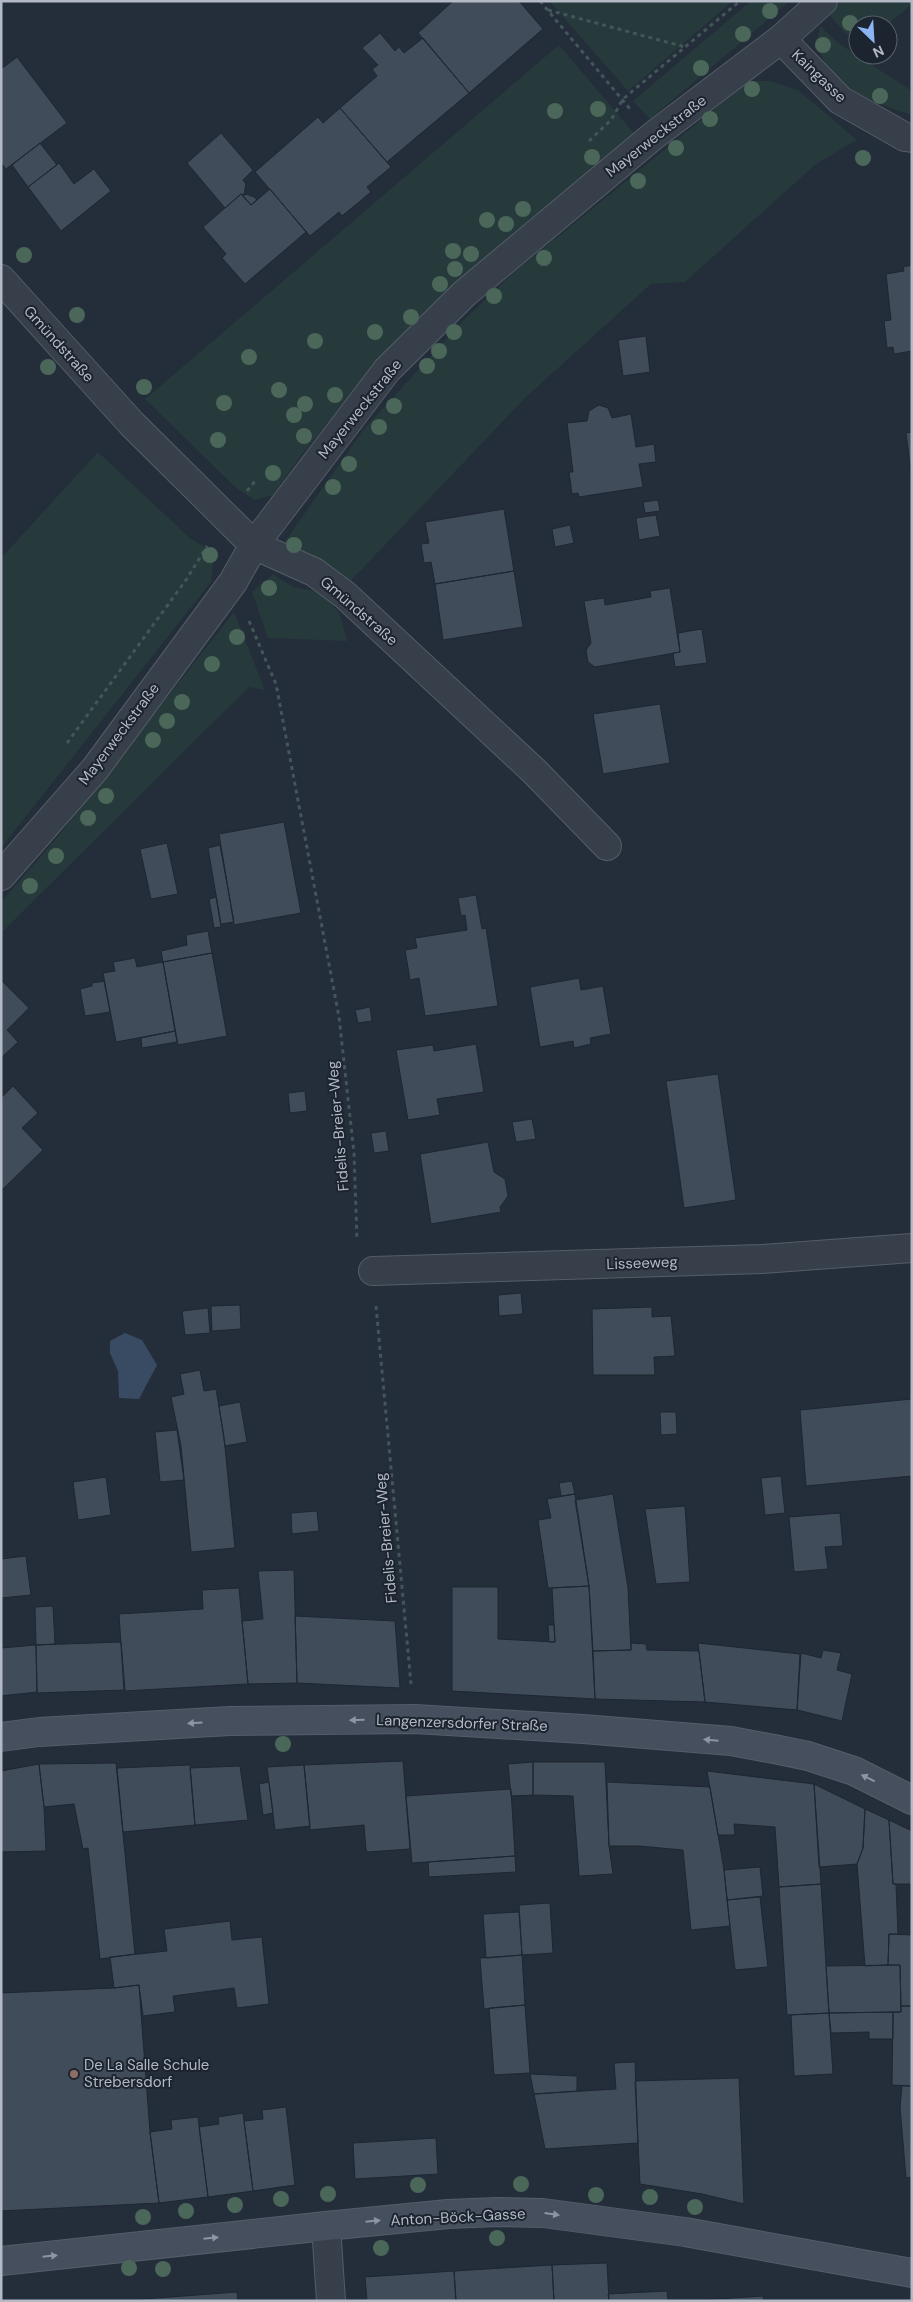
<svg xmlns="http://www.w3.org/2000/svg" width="913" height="2302" viewBox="0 0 913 2302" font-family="'DM Sans',sans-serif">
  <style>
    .green { fill: #26393b }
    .water { fill: #394b63 }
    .building { fill: #404c59; stroke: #1e2631 }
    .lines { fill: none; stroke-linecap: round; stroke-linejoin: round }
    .street-casing { stroke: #555d68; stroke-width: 30 }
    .secondary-casing { stroke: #555d68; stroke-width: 30 }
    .path { stroke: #435659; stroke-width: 3; stroke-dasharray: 4 4; stroke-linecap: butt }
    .street { stroke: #373f4b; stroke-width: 28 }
    .secondary { stroke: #454f5d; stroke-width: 28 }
    .tree { fill: #4b675a }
    .oneway { fill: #8c95a1 }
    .education-dot { fill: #8d6e63; stroke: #1c242f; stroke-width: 2 }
    .labels { text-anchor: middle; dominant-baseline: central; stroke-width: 4; stroke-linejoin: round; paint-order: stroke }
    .street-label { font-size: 15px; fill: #b3bac6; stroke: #1c242f }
    .poi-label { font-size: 15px; fill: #b3bac6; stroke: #1c242f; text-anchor: start }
  </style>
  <rect width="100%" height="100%" fill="#242d3a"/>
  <path class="green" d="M549 1H733L628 91Z
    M751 1H790L650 119 633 101Z
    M841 1H912V4L887 25H858V40L845 33 828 13Z
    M820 26 837 42 912 91V115C879 106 825 84 818 45 817 40 819 32 820 26Z
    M559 45 634 133 431 307 364 378 300 457 273 495 254 500 235 487 145 399Z
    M749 81H770L798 90 857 140 816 164 685 282 651 284 526 397 345 587C324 556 317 556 283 544L364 429 463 321 512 274Z
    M98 452 191 539 214 552 211 582 1 848V558Z
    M273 574 293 587 321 592 340 614 347 641 268 638 252 592Z
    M234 612 265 690 249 687 1 933V902L60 834Z"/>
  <path class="water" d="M125 1333 142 1340 157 1365 139 1399 119 1398 118 1371 110 1353V1341Z"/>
  <path class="building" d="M453 1H519L543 29 469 93 418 33Z
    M380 33 395 51 399 47 404 53 423 38 469 93 387 162 340 108 377 76 372 69 378 65 362 48Z
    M17 57 67 123 6 169 1 163V69Z
    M340 108 391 167 367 187 371 192 342 216 339 212 310 236 255 172 318 117 323 123Z
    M221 133 253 170 243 180 246 184 244 195 241 194 225 208 187 163Z
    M40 143 57 165 28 187 12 165Z
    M59 163 74 184 94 169 111 191 61 231 28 187Z
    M270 189 306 232 245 284 222 258 226 254 203 227 241 194 251 205Z
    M246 194 254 197 257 200 251 205 243 196Z
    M912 265V351L894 354 893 347 887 348 884 321 891 320 886 274 904 271 903 267Z
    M646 336 650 372 623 376 618 340Z
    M599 405 608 408 612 418 631 414 636 447 654 444 656 462 639 464 643 487 579 497 578 493 572 494 569 472H573L567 423 587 421 589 411Z
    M912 432V481L906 433Z
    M658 500 660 511 645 513 643 502Z
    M504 509 514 571 435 584 431 562 424 563 421 544 429 543 425 522Z
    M656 515 660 536 639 540 636 518Z
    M570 525 574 543 555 547 552 529Z
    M514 571 523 627 443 640 435 584Z
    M670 588 680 652 595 667 588 662 586 650 591 643 584 601 604 598 605 605 651 597 650 591Z
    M702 629 707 663 675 667 673 653 680 652 678 633Z
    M660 704 670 763 603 774 593 714Z
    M284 822 301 913 234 925 219 834Z
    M167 843 178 894 151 899 140 849Z
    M220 845 234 922 221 924 208 848Z
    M476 895 482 929 486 928 498 1006 425 1016 419 978 410 980 405 950 417 948 415 938 467 930 465 915 461 916 458 898Z
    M216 897 221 927 214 928 209 899Z
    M208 931 212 953 163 962 161 951 187 945 186 935Z
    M212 953 227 1036 178 1045 163 962Z
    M135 958 137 967 163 962 175 1031 116 1042 103 973 115 971 113 962Z
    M579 978 581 990 603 986 611 1034 590 1038 591 1044 574 1048 573 1041 540 1047 530 987Z
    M1 980 29 1008 7 1030 18 1042 1 1058Z
    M104 981 110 1012 85 1016 80 989 92 986V983Z
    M370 1007 372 1021 358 1023 355 1010Z
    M175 1031 177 1042 142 1048 141 1038Z
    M476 1044 484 1092 437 1099 440 1115 408 1120 396 1050 433 1045 434 1051Z
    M718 1074 736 1200 684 1208 666 1081Z
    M13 1086 38 1113 22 1128 43 1150 3 1189 1 1188V1098Z
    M305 1091 307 1111 290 1113 288 1093Z
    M532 1119 536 1139 516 1142 512 1122Z
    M386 1131 389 1151 374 1153 371 1133Z
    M488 1142 494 1172 505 1179 508 1196 500 1207 501 1212 431 1224 420 1154Z
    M521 1293 523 1314 499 1316 498 1295Z
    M240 1305 241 1329 212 1331 211 1306Z
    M652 1307V1317L671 1316 675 1356 654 1357 655 1375H593L592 1309Z
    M208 1308 210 1333 185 1335 182 1311Z
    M200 1370 204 1391 216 1389 224 1437 235 1548 191 1552 181 1446 171 1397 184 1394 180 1374Z
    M912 1399V1476L806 1486 800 1410Z
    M240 1402 247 1442 225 1446 219 1406Z
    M660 1412H676L677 1434 661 1435Z
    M177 1430 184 1480 160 1482 155 1432Z
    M781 1476 785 1513 765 1515 761 1478Z
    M106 1477 111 1515 78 1520 73 1482Z
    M572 1481 575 1494 561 1496 559 1483Z
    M575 1494 589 1586 548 1588 538 1520 551 1518 547 1499Z
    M613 1494 628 1588 631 1650 593 1651 589 1586 575 1500Z
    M685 1506 690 1582 656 1584 645 1509Z
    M317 1511 319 1531 292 1534 291 1513Z
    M840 1513 843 1546 825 1547 828 1569 794 1572 789 1517Z
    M26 1556 31 1595 1 1598V1559Z
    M294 1570 297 1683 248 1684 242 1621 263 1619 258 1571Z
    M589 1586 595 1699 452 1691V1587H498V1639L555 1642 552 1588Z
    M239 1588 248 1684 124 1691 119 1614 203 1609 202 1590Z
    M53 1606 55 1644 36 1645 35 1607Z
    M295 1616 395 1621 400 1688 297 1683Z
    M548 1625H554L555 1642H549Z
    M121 1642 125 1690 37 1693 36 1645Z
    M631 1643 646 1644 647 1650 699 1651 705 1702 595 1699 593 1651 631 1650Z
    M698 1643 800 1654 797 1710 705 1702Z
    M36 1645 37 1692 1 1696V1648Z
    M823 1650 841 1653 837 1670 852 1674 842 1721 797 1710 801 1653 821 1658Z
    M403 1761 410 1849 368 1852 366 1850 364 1825 310 1830 304 1765Z
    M533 1762H605L609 1846 613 1874 579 1876 573 1796 533 1795Z
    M533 1762V1795L511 1796 508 1764Z
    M116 1763 135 1954 100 1959 88 1848 83 1849 74 1804 44 1807 39 1764Z
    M39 1764 44 1807 46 1851 1 1852V1771Z
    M190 1765 195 1825 123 1832 117 1768Z
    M304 1765 310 1826 275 1830 267 1767Z
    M240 1766 248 1820 195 1825 190 1768Z
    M707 1771 814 1784 821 1884 779 1887 775 1827 734 1824 735 1835H718Z
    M269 1782 273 1813 263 1815 259 1784Z
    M607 1782 710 1787 724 1870 730 1926 691 1930 683 1850 639 1846H609Z
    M814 1784 865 1809 863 1848 857 1864 819 1867Z
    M511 1789 515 1856 412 1863 406 1796Z
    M865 1809 889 1820 893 1884H896L898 1934H889L888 1965 865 1966 857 1864 863 1848Z
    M889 1820 912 1831V1884H893Z
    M515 1856 516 1872 429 1877 428 1862Z
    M760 1867 763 1896 727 1900 724 1870Z
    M821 1884 829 2013 787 2015 779 1887Z
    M760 1897 768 1967 735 1970 727 1900Z
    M550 1903 553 1953 522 1955 519 1905Z
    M519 1912 522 1955 486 1958 483 1914Z
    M230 1921 232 1940 262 1937 269 2004 237 2008 234 1988 173 1996 175 2012 143 2016 139 1985 114 1988 110 1957 167 1951 164 1929Z
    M889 1934 912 1935V2006H901L900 1965H888Z
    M522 1955 525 2005 484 2009 480 1958Z
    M900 1965 901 2012 829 2013 826 1966Z
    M139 1985 150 2132 159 2203 1 2211V1993L114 1988Z
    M525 2005 530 2073 494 2075 489 2008Z
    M901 2006H912V2086L892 2085 893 2012H901Z
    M893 2012V2039H869V2032L831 2033 829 2013Z
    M829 2013 833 2074 794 2076 791 2015Z
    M635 2062 638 2143 545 2149 534 2094 616 2089 614 2063Z
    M530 2074 577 2076V2091L534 2094Z
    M739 2078 744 2204 702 2194 640 2184 635 2081Z
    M902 2086H912V2177L906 2178 900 2107Z
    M286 2107 295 2185 253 2191 244 2121 263 2119 262 2110Z
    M243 2113 253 2191 208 2197 199 2127 219 2124 218 2117Z
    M198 2117 208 2197 159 2203 150 2132 172 2129 171 2120Z
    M436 2138 438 2174 355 2179 353 2143Z
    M607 2263 609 2301H554L552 2265Z
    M552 2265 554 2301H456L454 2271Z
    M454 2271 456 2301H367L365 2277Z
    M667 2291 668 2301H609L608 2294Z
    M237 2292 238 2301H143V2299Z
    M763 2296 764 2301H685Z"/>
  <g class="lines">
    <g class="street-casing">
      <path id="street" d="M781 39 840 100 905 137 912 138
        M1 279 132 424 254 545 314 572 345 595 534 771 607 846
        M1 876 95 769 233 582 254 545 387 370 464 294 653 136 781 39 823 1
        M373 1271 762 1259 912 1248
        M326 2226 331 2301"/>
    </g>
    <g class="secondary-casing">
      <path id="secondary" d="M1 1737 39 1732 230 1721 415 1719 583 1729 731 1741 774 1749 808 1756 854 1771 912 1800
        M1 2261 326 2226 448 2214 497 2212 543 2213 685 2232 912 2273"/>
    </g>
    <path class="path" d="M540 1 630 109
      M548 10 685 47
      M589 141 611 120 623 99 740 1
      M247 491 256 480
      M249 621 276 684 339 1017 354 1153 357 1240
      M67 743 186 580 207 546
      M376 1306 411 1684"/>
    <use href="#street" class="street"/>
    <use href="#secondary" class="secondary"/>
  </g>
  <g class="tree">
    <circle cx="770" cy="11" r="8"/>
    <circle cx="850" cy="23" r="8"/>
    <circle cx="743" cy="34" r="8"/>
    <circle cx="823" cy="45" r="8"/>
    <circle cx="701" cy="68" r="8"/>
    <circle cx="752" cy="89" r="8"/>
    <circle cx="880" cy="96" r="8"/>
    <circle cx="598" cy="109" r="8"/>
    <circle cx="555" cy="111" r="8"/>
    <circle cx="710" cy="119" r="8"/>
    <circle cx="676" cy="148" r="8"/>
    <circle cx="592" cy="157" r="8"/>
    <circle cx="863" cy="158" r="8"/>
    <circle cx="638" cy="181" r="8"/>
    <circle cx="523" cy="209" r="8"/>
    <circle cx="487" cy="220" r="8"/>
    <circle cx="506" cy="224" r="8"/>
    <circle cx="453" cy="251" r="8"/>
    <circle cx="471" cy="254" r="8"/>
    <circle cx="24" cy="255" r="8"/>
    <circle cx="544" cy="258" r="8"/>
    <circle cx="455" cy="269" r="8"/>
    <circle cx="440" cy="284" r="8"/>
    <circle cx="494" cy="296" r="8"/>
    <circle cx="77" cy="315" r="8"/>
    <circle cx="411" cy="317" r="8"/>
    <circle cx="375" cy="332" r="8"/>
    <circle cx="454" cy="332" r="8"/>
    <circle cx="315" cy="341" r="8"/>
    <circle cx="439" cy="351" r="8"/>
    <circle cx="249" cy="357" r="8"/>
    <circle cx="427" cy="366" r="8"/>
    <circle cx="48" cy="367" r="8"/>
    <circle cx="144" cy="387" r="8"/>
    <circle cx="279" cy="390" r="8"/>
    <circle cx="335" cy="395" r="8"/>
    <circle cx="224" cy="403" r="8"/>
    <circle cx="305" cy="404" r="8"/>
    <circle cx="394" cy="406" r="8"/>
    <circle cx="294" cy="415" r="8"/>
    <circle cx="379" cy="427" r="8"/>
    <circle cx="304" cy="436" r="8"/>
    <circle cx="218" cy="440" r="8"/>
    <circle cx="349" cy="464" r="8"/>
    <circle cx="273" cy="473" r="8"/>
    <circle cx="333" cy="487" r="8"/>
    <circle cx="294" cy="545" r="8"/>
    <circle cx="210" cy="555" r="8"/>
    <circle cx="269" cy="588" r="8"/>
    <circle cx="237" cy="637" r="8"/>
    <circle cx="212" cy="664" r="8"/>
    <circle cx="182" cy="702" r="8"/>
    <circle cx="167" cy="721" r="8"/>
    <circle cx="153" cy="740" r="8"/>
    <circle cx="106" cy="796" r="8"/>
    <circle cx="88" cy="818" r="8"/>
    <circle cx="56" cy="856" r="8"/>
    <circle cx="30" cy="886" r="8"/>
    <circle cx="283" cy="1744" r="8"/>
    <circle cx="521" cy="2184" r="8"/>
    <circle cx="418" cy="2185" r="8"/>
    <circle cx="328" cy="2194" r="8"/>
    <circle cx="596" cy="2195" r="8"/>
    <circle cx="650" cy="2197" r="8"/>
    <circle cx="281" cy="2199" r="8"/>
    <circle cx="235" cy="2205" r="8"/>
    <circle cx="695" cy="2207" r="8"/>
    <circle cx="186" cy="2211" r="8"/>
    <circle cx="143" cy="2217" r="8"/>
    <circle cx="497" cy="2238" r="8"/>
    <circle cx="381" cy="2248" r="8"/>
    <circle cx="129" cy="2268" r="8"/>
    <circle cx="163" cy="2269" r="8"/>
  </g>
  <defs><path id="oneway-solid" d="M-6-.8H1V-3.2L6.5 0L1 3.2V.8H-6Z" transform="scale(1.25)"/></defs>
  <g class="oneway">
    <use href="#oneway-solid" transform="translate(357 1720) rotate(179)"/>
    <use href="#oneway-solid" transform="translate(195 1723) rotate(177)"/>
    <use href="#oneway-solid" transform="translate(711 1740) rotate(-175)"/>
    <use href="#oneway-solid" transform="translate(868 1778) rotate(-154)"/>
    <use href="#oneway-solid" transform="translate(552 2214) rotate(8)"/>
    <use href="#oneway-solid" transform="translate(373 2221) rotate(-6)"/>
    <use href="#oneway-solid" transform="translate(211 2238) rotate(-6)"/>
    <use href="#oneway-solid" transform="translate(50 2256) rotate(-6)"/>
  </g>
  <circle class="education-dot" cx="74" cy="2074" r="5"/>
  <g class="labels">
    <g class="street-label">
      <text transform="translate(819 76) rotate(44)">Kaingasse</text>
      <text transform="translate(656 136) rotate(-38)">Mayerweckstraße</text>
      <text transform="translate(59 344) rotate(48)">Gmündstraße</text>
      <text transform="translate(360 409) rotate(-51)">Mayerweckstraße</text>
      <text transform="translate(359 611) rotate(41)">Gmündstraße</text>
      <text transform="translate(119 734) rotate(-53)">Mayerweckstraße</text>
      <text transform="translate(338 1126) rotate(-95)">Fidelis-Breier-Weg</text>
      <text transform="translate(642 1263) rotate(-2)">Lisseeweg</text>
      <text transform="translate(386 1538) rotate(-95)">Fidelis-Breier-Weg</text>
      <text transform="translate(462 1723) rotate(2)">Langenzersdorfer Straße</text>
      <text transform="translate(458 2217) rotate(-3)">Anton-Böck-Gasse</text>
    </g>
    <g class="poi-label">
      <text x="84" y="2065">De La Salle Schule<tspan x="84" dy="17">Strebersdorf</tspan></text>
    </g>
  </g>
  <rect width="913" height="2302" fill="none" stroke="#b3bac6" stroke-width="5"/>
  <g transform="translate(873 40) rotate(155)"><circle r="24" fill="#1c242f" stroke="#58606b"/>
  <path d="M0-4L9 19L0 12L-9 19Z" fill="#8bb4f3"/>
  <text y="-8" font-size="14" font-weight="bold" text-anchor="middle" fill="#b3bac6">N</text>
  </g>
</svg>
